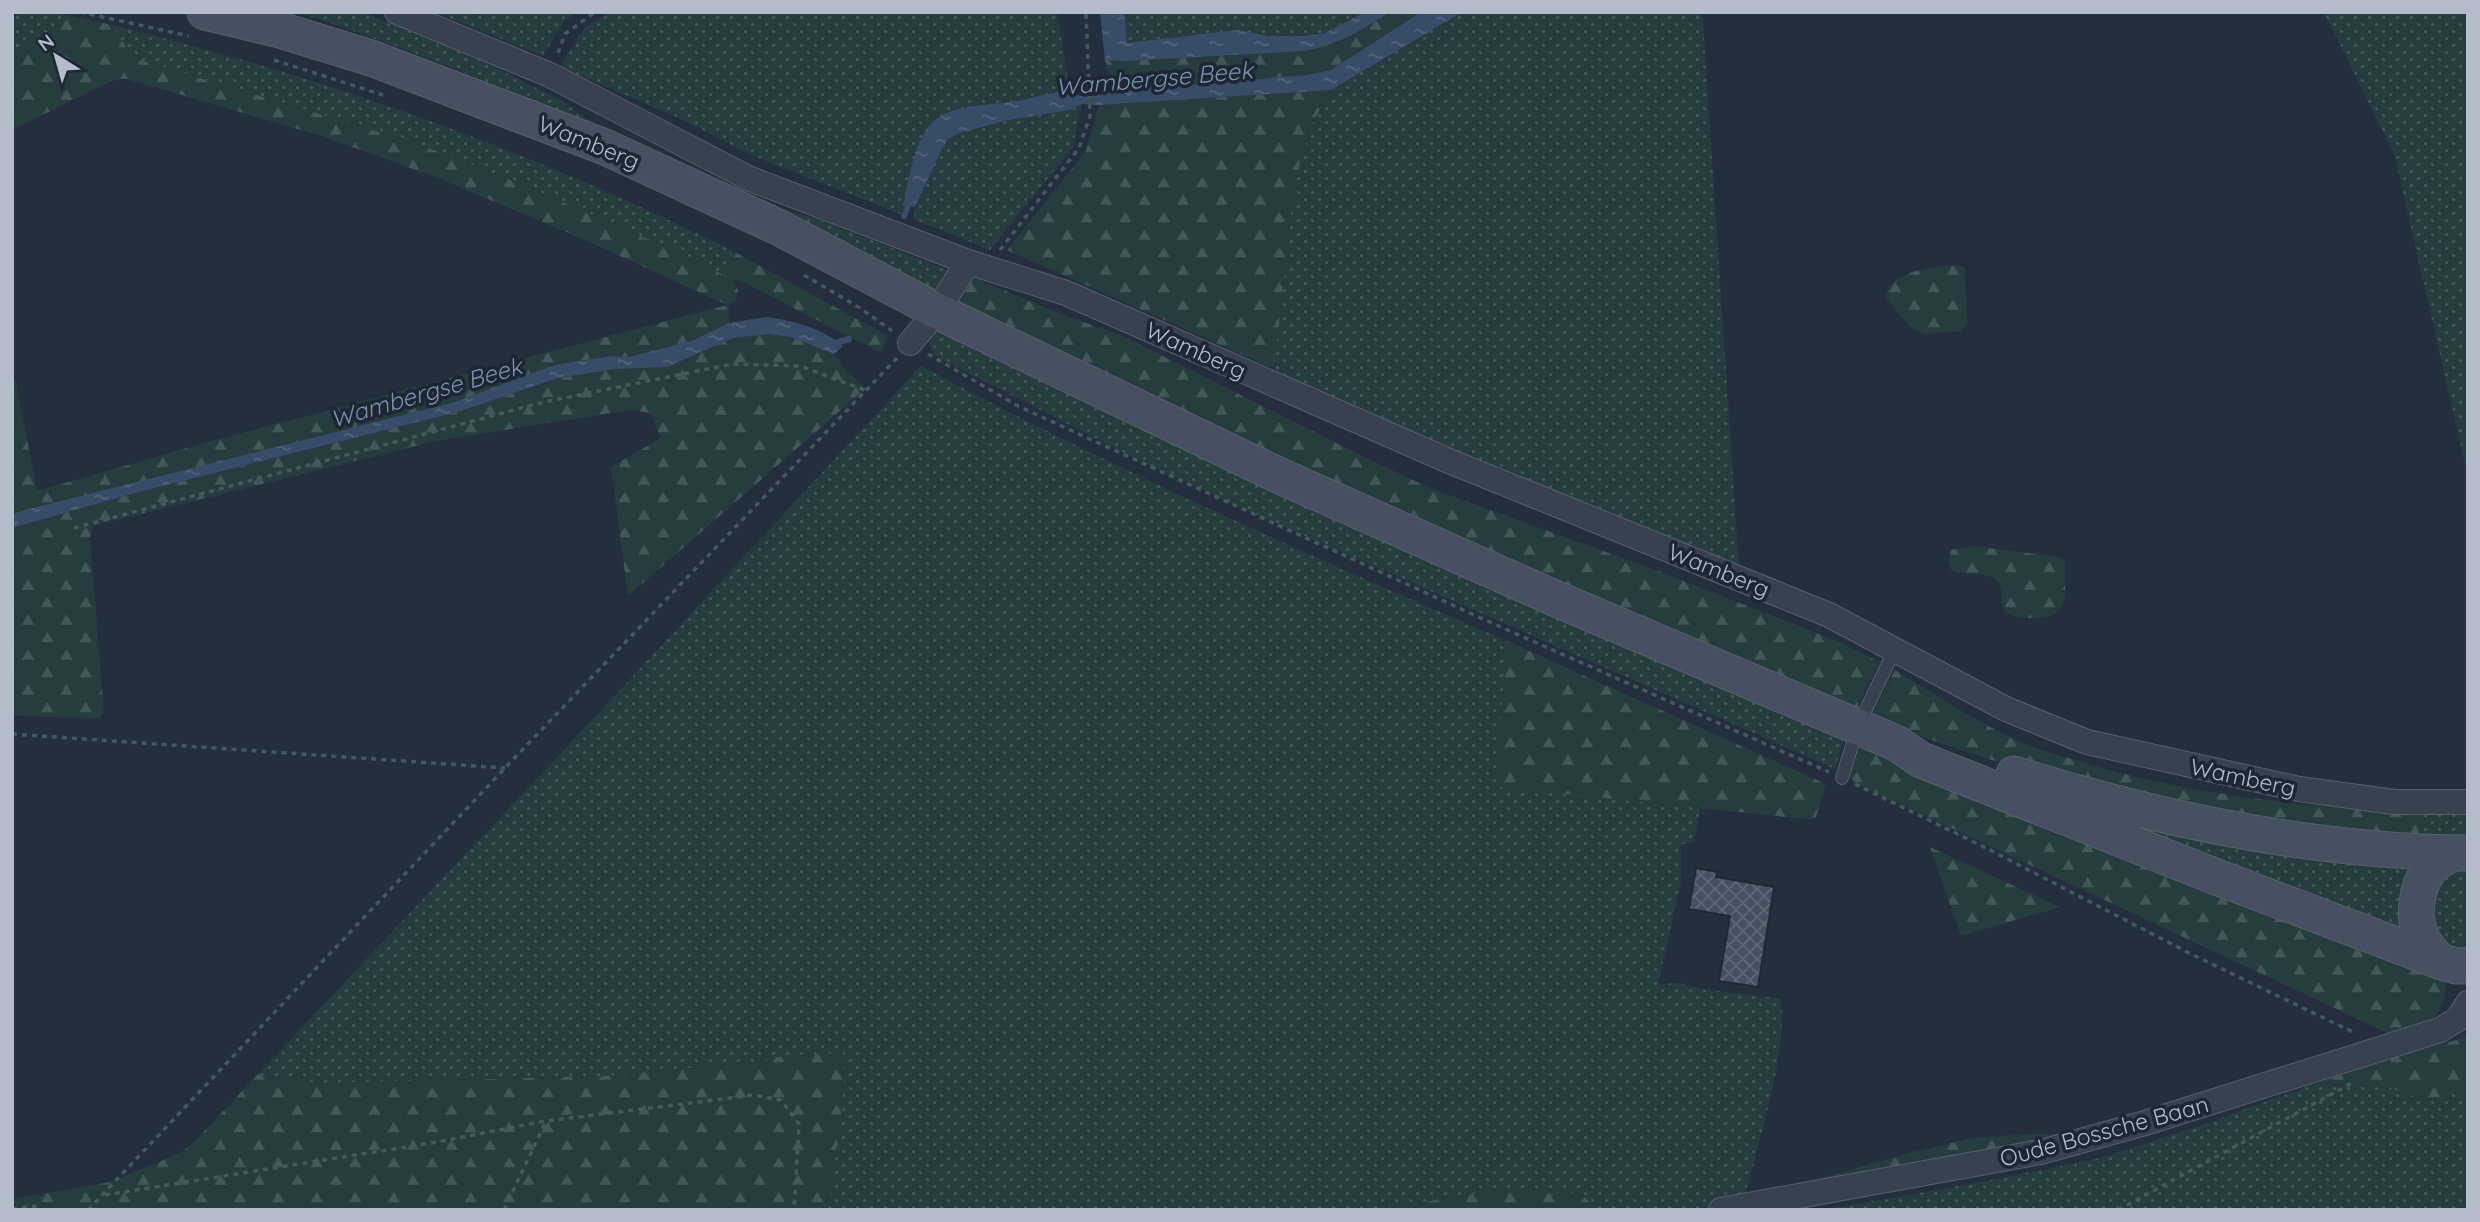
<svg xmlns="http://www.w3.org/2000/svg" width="2480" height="1222" viewBox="0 0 2480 1222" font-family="Quicksand,sans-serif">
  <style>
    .grass { fill: url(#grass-dots) }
    .forest { fill: url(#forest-firs) }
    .water { fill: url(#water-ripples) }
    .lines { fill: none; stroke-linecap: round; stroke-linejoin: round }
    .stream { stroke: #394c67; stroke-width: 6 }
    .building { fill: url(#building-cross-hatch); stroke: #1f2835; stroke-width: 2 }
    .lane-casing { stroke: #565f6c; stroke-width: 14 }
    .street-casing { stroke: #565f6c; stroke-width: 26 }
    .secondary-casing { stroke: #565f6c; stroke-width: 37 }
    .path { stroke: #44595c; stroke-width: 3.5; stroke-dasharray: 5 5; stroke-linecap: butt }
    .lane { stroke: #38414e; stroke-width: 12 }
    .street { stroke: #38414e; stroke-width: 24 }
    .secondary { stroke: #465061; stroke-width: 35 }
    .labels { text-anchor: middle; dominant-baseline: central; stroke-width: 7; stroke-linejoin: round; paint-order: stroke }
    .street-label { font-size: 23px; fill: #b4bcc9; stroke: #1d2633 }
    .water-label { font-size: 24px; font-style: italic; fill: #7c92b1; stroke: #1d2633 }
  </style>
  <defs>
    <pattern id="grass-dots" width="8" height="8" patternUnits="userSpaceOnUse" patternTransform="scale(1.75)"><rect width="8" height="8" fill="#263c3f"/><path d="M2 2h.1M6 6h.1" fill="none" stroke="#435659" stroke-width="1.8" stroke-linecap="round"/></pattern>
    <pattern id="forest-firs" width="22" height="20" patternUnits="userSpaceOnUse" patternTransform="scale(1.75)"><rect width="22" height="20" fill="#263c3f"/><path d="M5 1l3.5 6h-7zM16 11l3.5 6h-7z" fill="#435659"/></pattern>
    <pattern id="water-ripples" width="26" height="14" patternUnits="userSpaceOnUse" patternTransform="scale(1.75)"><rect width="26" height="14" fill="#394c67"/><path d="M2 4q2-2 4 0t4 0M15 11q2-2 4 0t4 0" fill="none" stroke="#53647b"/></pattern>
    <pattern id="building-cross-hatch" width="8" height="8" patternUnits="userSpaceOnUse" patternTransform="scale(1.75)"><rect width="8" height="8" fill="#455162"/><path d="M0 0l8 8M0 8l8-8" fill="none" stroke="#5d6877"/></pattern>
  </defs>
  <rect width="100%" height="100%" fill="#242f3e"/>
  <path class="grass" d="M18 12H49L73 16 12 54V21Z
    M296 12 365 13 483 61 560 100 605 131C503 88 402 45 296 12Z
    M435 12H469L476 15 478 12H577L563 23 543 56Z
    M610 12H1057L1070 91 1022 101 966 107 900 214 753 156 681 119 560 67 585 27Z
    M1124 12H1365L1325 33 1302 36H1269L1237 30 1126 43Z
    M1462 12H1700L1703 22 1739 570 1364 417 1274 369 1294 186 1311 126 1331 90Z
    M2324 12H2468V477L2395 157Z
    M112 25C328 78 533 151 731 250V280L701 262 529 187 416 143 133 58Z
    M1082 104 1073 147 990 250 913 219C916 203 937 150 948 139 967 122 1043 114 1070 110Z
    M753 202 818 219 950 271 936 292Z
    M932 328 1289 496 1844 740 1835 769 1244 509 1126 454 935 356C929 346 925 338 932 328Z
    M921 366C1111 468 1309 555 1507 641L1497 771 1498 786 1700 808 1694 842 1681 844V882L1658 984 1679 983 1702 989 1781 999C1787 1051 1762 1127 1750 1179L1744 1197 1735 1206 1706 1210H1598L1580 1193 1487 1192 1372 1210H828L844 1081 842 1053 776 1057 764 1061 604 1076 327 1083 306 1082 258 1074 623 687Z
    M2058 795 2418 856 2407 944Z
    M2468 812V843L2417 841 2421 813Z
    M2468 861V959H2464L2427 928 2433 882Z
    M2317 1083 2390 1088 2425 1100 2468 1091V1204L2462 1210H1823L1981 1182 2104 1157 2213 1121Z"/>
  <path class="forest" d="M1390 12H1421L1331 70 1307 75 1115 91 1105 60 1305 51C1337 45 1363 30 1390 12Z
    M73 16 112 25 133 58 416 143 528 187 701 262 730 279 731 250 888 336 881 353 737 279H732L738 290 736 300 728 306 729 323 691 341 629 357 612 356 554 365 455 402 12 514V375L16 382 37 491 201 444 727 305 576 236 438 178 325 137 127 79H118L105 84 12 130V54Z
    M1331 90 1311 126 1294 186 1274 369 1007 250 1086 151 1099 105Z
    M1958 265 1965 268 1967 323 1961 331 1925 334 1911 328 1885 297C1892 269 1934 267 1958 265Z
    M972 277 1066 316 1121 335 1374 462 1435 490 1661 572 1839 642 1879 662 1854 714 1262 458 955 302Z
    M769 334 791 337 834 354 846 371 866 388 628 596 611 467 661 438 650 413 630 410 436 441 93 526 90 538 104 713 99 719 12 715V528L135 493 461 411 558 378 615 369 667 367 733 338Z
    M1973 546 2053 556 2065 560C2064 592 2074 619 2032 618 2025 618 2012 618 2006 612 1997 604 2006 590 1998 582 1988 571 1965 576 1951 570L1948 562 1951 550Z
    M1507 641 1826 784 1815 820 1498 787 1497 771Z
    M1895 670C1938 696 1979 724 2025 744 2044 752 2065 757 2085 763 2195 796 2307 807 2421 813L2417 841 2093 792 1960 750 1870 718Z
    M1858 747 2195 887 2445 969C2448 1006 2443 1009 2417 1034L2394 1036 1855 783 1849 776Z
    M1930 847 2060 907 1961 936Z
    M2468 1037V1091L2425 1100 2390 1088 2317 1083 2397 1056Z
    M842 1053C851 1064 831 1187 828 1210H12V1199L111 1182 182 1152 196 1140 258 1074 306 1082 327 1083 604 1076 764 1061 776 1057Z
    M2031 1134H2074L1766 1193 1910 1153 1972 1138Z
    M1487 1192 1580 1193 1598 1210H1372Z"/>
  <path class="water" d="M1100 12H1124L1127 43 1237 30 1269 36H1302L1325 33 1365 12H1390C1363 30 1337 45 1305 51L1126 61 1105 60Z
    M1421 12H1462L1331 90 1099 105 1082 104 1070 110 1009 120 959 133 948 139 940 153 915 207 903 206C910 176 914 126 947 113 966 105 990 105 1010 102 1029 100 1049 92 1068 91 1076 91 1071 93 1078 95 1089 98 1104 94 1115 91L1307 75 1331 70Z
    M765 317C792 320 822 328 843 346L834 354 791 337 769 334 733 338 667 367 615 369 558 378 461 411 135 493 12 528V514L25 510 455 402 554 365 612 356 629 357 691 341 729 323Z"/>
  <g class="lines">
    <path class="stream" d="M904 216 910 201
      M835 343 849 339"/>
  </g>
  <path class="building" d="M1696 868 1717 872 1716 877 1774 887 1758 987 1719 981 1730 916 1689 909Z"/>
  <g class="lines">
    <g class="lane-casing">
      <path id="lane" d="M1842 778 1858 726 1895 649"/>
    </g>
    <g class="street-casing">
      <path id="street" d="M397 12 550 75 748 178 968 262 1066 293 1449 461 1829 615 2006 709 2087 742 2299 789 2394 802H2468
        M910 343 937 311 968 262
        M1721 1210 2041 1152 2145 1123 2440 1030 2458 1019 2468 1003"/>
    </g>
    <g class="secondary-casing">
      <path id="secondary" d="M205 12 280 30 371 58 605 147 778 227 937 311 1280 476 1561 601 1896 743 1921 760 2219 878 2439 961 2456 966H2468
        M2014 774C2161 820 2313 852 2468 853
        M2439 961C2433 954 2426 947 2422 938 2412 918 2416 886 2430 869 2436 861 2445 857 2454 853"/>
    </g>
    <path class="path" d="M80 12 189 36
      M558 53 565 34 595 12
      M274 60 383 95
      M1000 250 1079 148 1090 116 1086 12
      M804 275 860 308 892 331
      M928 354 1020 407 1494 624 1829 772
      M74 528 544 402 733 364 800 366 867 391
      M12 734 505 768
      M1855 784 1988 849 2191 954 2355 1033
      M105 1195 437 1142 546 1121 754 1095 781 1100 799 1124 794 1210
      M12 1209 35 1206 38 1210
      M88 1210 505 768 897 358
      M504 1210 546 1121
      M2118 1210 2354 1082"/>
    <use href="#lane" class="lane"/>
    <use href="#street" class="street"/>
    <use href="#secondary" class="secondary"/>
  </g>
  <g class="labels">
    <g class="street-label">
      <text transform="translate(589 142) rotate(22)">Wamberg</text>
      <text transform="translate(1196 350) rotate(24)">Wamberg</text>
      <text transform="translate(1719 570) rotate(22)">Wamberg</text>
      <text transform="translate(2243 777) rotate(12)">Wamberg</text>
      <text transform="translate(2104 1131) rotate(-15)">Oude Bossche Baan</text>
    </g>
    <g class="water-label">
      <text transform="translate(1154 78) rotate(-5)">Wambergse Beek</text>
      <text transform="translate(426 392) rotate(-16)">Wambergse Beek</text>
    </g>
  </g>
  <rect width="2480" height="1222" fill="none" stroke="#b4bcc9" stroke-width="28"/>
  <g transform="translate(56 56) rotate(323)" stroke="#1d2633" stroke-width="5" paint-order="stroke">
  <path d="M0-5L12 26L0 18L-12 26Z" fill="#b4bcc9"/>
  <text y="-10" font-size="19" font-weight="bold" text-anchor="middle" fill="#b4bcc9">N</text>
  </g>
</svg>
